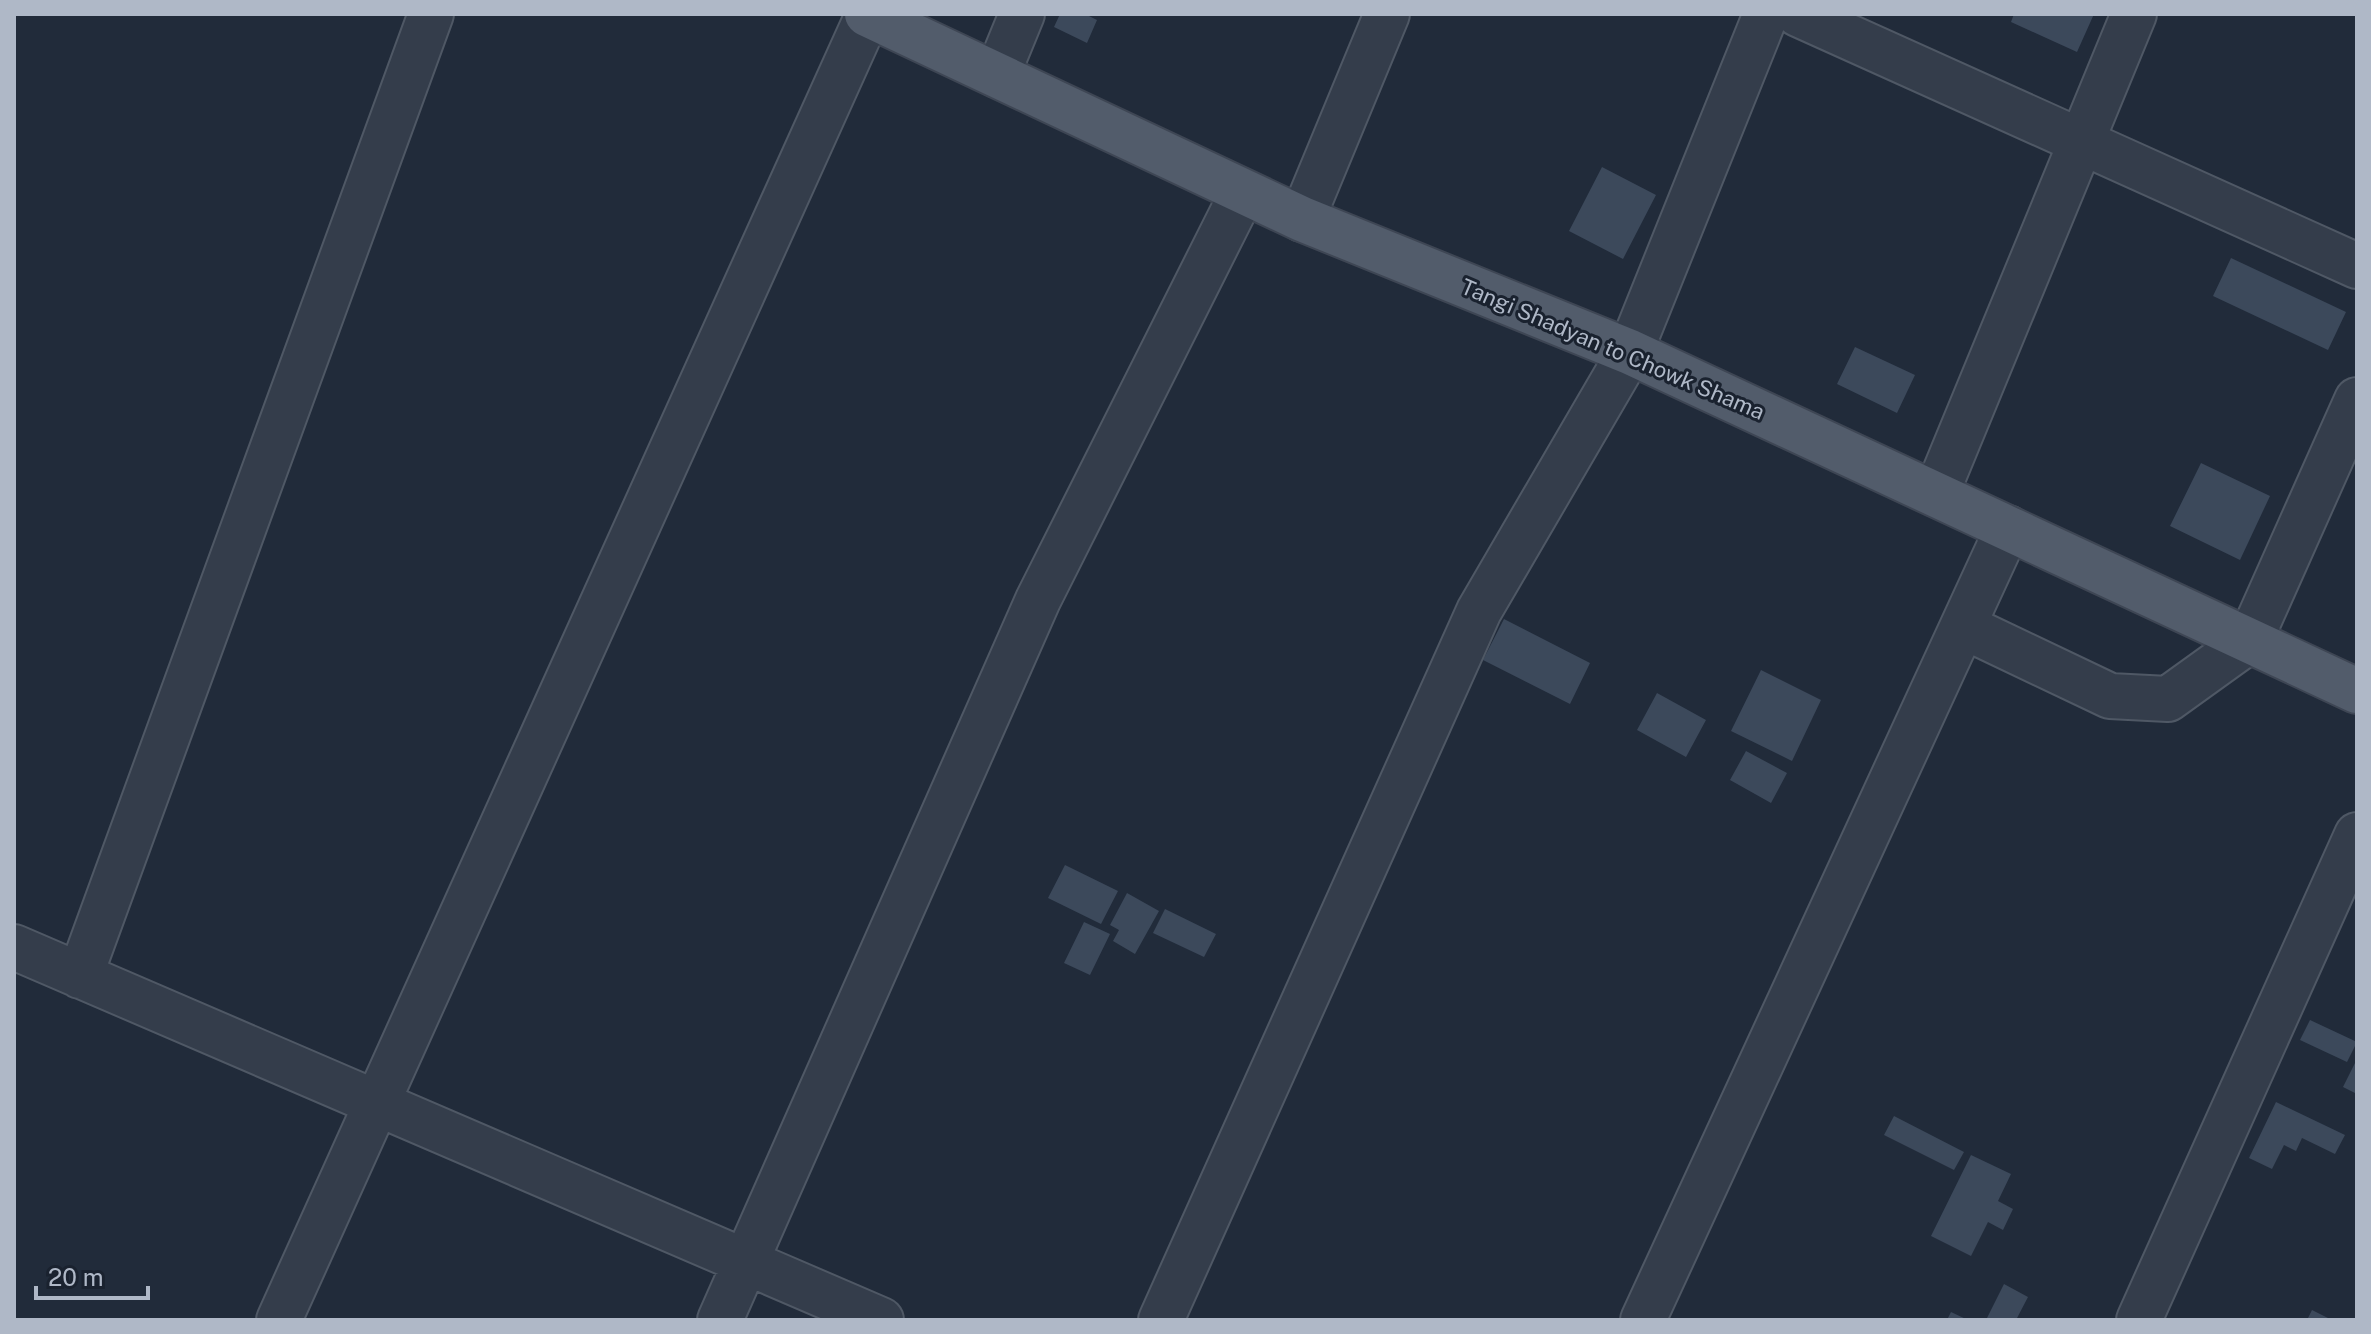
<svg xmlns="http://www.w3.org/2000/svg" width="2371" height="1334" viewBox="0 0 2371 1334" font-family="'Public Sans',sans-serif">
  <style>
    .building { fill: #3c495b }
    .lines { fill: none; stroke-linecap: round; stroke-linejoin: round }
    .street-casing { stroke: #4f5865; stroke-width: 48 }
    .primary-casing { stroke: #3e4654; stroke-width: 48 }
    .street { stroke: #343d4b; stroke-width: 44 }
    .primary { stroke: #525c6b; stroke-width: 44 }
    .labels { text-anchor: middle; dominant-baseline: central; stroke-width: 6; stroke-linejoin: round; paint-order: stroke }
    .street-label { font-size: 22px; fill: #afb8c7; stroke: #1a222f }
  </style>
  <rect width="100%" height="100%" fill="#212b3a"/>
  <path class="building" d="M1060 14H1085L1097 20 1087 43 1054 27Z
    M2014 14H2094L2077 52 2011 22Z
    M1602 167 1656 195 1623 259 1569 231Z
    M2231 258 2346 312 2328 350 2213 296Z
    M1855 347 1915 375 1897 413 1837 384Z
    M2201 463 2270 496 2240 560 2170 526Z
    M1504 619 1590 663 1570 704 1483 660Z
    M1761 670 1821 700 1792 761 1731 731Z
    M1657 693 1706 720 1686 757 1637 730Z
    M1746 751 1787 773 1771 803 1730 780Z
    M1065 865 1118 891 1101 924 1048 898Z
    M1127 893 1159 911 1135 954 1113 941 1119 930 1110 925Z
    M1165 909 1216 934 1204 957 1153 933Z
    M1084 922 1110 934 1090 975 1064 963Z
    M2310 1020 2357 1042 2347 1062 2300 1040Z
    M2357 1059V1094L2343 1087Z
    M2276 1102 2345 1135 2335 1154 2302 1138 2296 1151 2284 1145 2272 1169 2249 1158Z
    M1894 1116 1964 1152 1954 1170 1884 1135Z
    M1971 1155 2011 1174 1998 1201 2013 1209 2003 1230 1988 1222 1971 1256 1931 1236Z
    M2004 1284 2028 1297 2016 1320H1986Z
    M2312 1310 2332 1320H2307Z
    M1951 1312 1968 1320H1947Z"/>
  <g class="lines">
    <g class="street-casing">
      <path id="street" d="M1798 14 2357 266
        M997 75 1022 14
        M1302 219 1387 14
        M1936 494 2134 14
        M1963 626 2110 696 2168 699 2250 640 2357 400
        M14 947 881 1320
        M80 976 431 14
        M279 1320 868 15
        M720 1320 1038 600 1243 192
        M1161 1320 1479 611 1630 352 1766 14
        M1643 1320 2008 528
        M2139 1320 2357 835"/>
    </g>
    <g class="primary-casing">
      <path id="primary" d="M867 14 1302 219 1630 352 2357 691"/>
    </g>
    <use href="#street" class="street"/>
    <use href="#primary" class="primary"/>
  </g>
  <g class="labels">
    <g class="street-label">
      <text transform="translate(1613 349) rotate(23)">Tangi Shadyan to Chowk Shama</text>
    </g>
  </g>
  <rect width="2371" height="1334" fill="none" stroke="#afb8c7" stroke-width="32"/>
  <path d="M36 1286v12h112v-12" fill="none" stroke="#afb8c7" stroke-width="4"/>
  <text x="48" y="1286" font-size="24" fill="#afb8c7" stroke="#1a222f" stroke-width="6" paint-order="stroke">20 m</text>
</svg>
